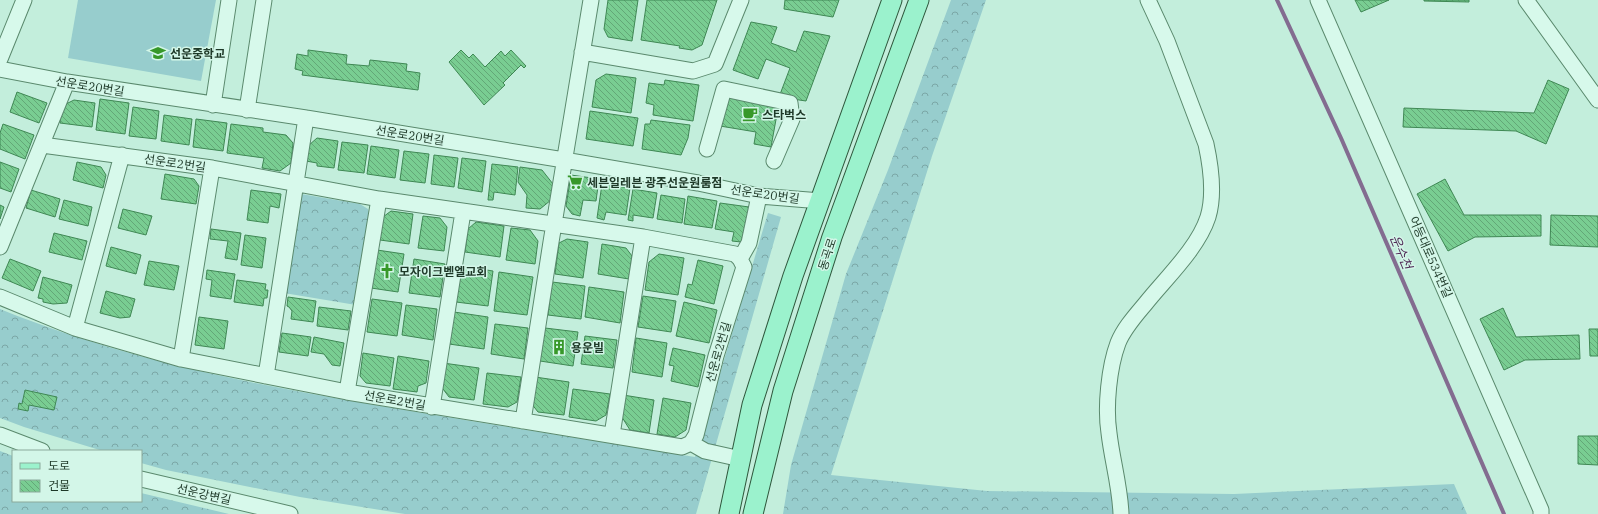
<svg xmlns="http://www.w3.org/2000/svg" width="1598" height="514" viewBox="0 0 1598 514" font-family="'IBM Plex Serif','Noto Sans KR',serif">
  <style>
    .forest { fill: url(#forest-crowns) }
    .garden { fill: #97cdcd }
    .lines { fill: none; stroke-linecap: round; stroke-linejoin: round }
    .stream { stroke: #836c90; stroke-width: 4 }
    .building { fill: url(#building-back-hatch); stroke: #3f8854 }
    .minor-casing { stroke: #5a896d; stroke-width: 17 }
    .major-casing { stroke: #2e573c; stroke-width: 21 }
    .minor { stroke: #d7f9eb; stroke-width: 15 }
    .major { stroke: #9bf2cd; stroke-width: 19 }
    .labels { text-anchor: middle; dominant-baseline: central; stroke-width: 3; stroke-linejoin: round; paint-order: stroke }
    .poi-label { font-size: 12px; font-weight: bold; fill: #1e3928; stroke: #d3f6e8; text-anchor: start }
    .street-label { font-size: 12px; fill: #1e3928; stroke: #d3f6e8 }
    .water-label { font-size: 13px; font-style: italic; fill: #512d58; stroke: #d3f6e8 }
  </style>
  <defs>
    <pattern id="forest-crowns" width="20" height="18" patternUnits="userSpaceOnUse"><rect width="20" height="18" fill="#97cdcd"/><path d="M2 6a3 3 0 1 1 6 0M12 15a3 3 0 1 1 6 0" fill="none" stroke="#7ba7a6"/></pattern>
    <pattern id="building-back-hatch" width="6" height="6" patternUnits="userSpaceOnUse"><rect width="6" height="6" fill="#79cd92"/><path d="M-1 5l2 2M0 0l6 6M5-1l2 2" fill="none" stroke="#63a777"/></pattern>
  </defs>
  <rect width="100%" height="100%" fill="#c3eedc"/>
  <path class="forest" d="M951 0H986L932 156 831 475 987 491 1234 494 1454 484 1467 514H783L791 465 846 274 888 170Z
    M301 194 360 204 368 209 370 221 356 305 284 293Z
    M768 213 781 217 696 514H405L300 497 166 470 141 463V451H103L24 427 0 418V309C135 364 280 390 423 413 513 428 604 442 695 457Z
    M0 451 13 456V501H141V493L229 514H0Z"/>
  <path class="garden" d="M78 0H216L201 81 68 58Z"/>
  <g class="lines">
    <path class="stream" d="M1277 0 1341 138 1504 514"/>
  </g>
  <path class="building" d="M608 0H638L632 41 608 37 604 29Z
    M647 0H717L702 45 692 50 679 48 680 46 641 40Z
    M785 0H839L833 17 784 9Z
    M1355 0H1389L1361 12Z
    M1424 0H1469V2L1424 1Z
    M751 22 777 27 771 43 796 52 804 31 830 36 806 101 779 97 790 68 766 59 758 79 733 70Z
    M308 50 347 55 346 64 369 66 370 60 407 64 406 71 420 73 418 90 302 75 303 71 295 69 297 54 308 56Z
    M461 50 469 58 473 54 485 67 501 51 505 56 511 50 526 66 524 68 521 65 503 83 505 85 484 105 449 62Z
    M606 74 636 78 631 113 592 107 596 80Z
    M665 80 699 85 693 121 653 115 654 105 646 103 649 83 664 85Z
    M1548 80 1569 89 1546 144 1516 131 1403 127 1404 108 1534 113Z
    M17 92 47 103 39 123 10 112Z
    M726 94 779 103 771 147 754 144 756 132 720 126Z
    M100 99 129 103 125 134 96 130Z
    M74 100 95 103 92 127 60 123 62 106Z
    M133 107 159 111 156 139 129 136Z
    M590 111 638 118 633 146 586 139Z
    M164 115 192 119 189 145 161 141Z
    M196 119 227 123 223 151 193 147Z
    M651 120 690 125 688 138 681 155 642 149 645 124H650Z
    M3 124 34 135 25 159 0 149V133Z
    M231 124 263 128V132L286 135 293 143 291 163 280 171 262 168 264 158 227 153Z
    M317 138 338 141 334 168 317 166V163L306 161 308 146Z
    M342 142 368 145 364 173 338 170Z
    M371 146 399 150 395 178 367 174Z
    M404 151 429 154 425 183 400 180Z
    M434 155 458 158 454 187 431 184Z
    M462 158 486 161 482 192 458 188Z
    M0 162 19 169 11 192 0 188Z
    M77 162 101 167 106 175 103 188 73 180Z
    M492 164 518 167 515 195 494 192 493 200H488Z
    M520 167 542 170 553 184 551 200 540 209 526 208 527 195 518 182Z
    M165 174 194 179 199 186 196 204 161 199Z
    M571 175 599 179 596 201 583 200 580 216 572 214 566 206Z
    M1445 179 1464 215H1541V236L1475 237 1448 251 1417 194Z
    M602 184 630 188 626 215 606 212 604 220 597 218Z
    M633 189 657 193 653 218 633 215V221L628 220Z
    M31 190 60 199 55 217 26 208Z
    M251 190 281 194 279 208 270 206 268 223 247 220Z
    M661 195 685 199 682 223 657 219Z
    M688 196 717 201 712 228 684 224Z
    M64 200 92 207 88 226 59 219Z
    M720 203 749 207 746 228 741 242 732 241 734 232 715 229Z
    M0 205 4 207 0 219Z
    M123 209 152 216 146 235 118 228Z
    M391 211 413 214 409 244 380 240 383 217Z
    M1551 215 1598 216V247L1550 245Z
    M423 216 440 218 447 227 444 251 418 248Z
    M476 222 504 226 500 257 465 252 468 229Z
    M511 228 530 230 538 241 535 264 506 260Z
    M211 229 241 233 237 260 225 258 228 241 210 239Z
    M54 233 87 241 82 260 49 252Z
    M245 235 266 238 262 268 241 265Z
    M567 239 588 242 583 278 555 274 559 243Z
    M602 244 626 248 632 256 629 279 598 274Z
    M111 247 141 255 136 274 106 266Z
    M377 250 404 254 398 292 371 288Z
    M659 254 684 258 678 295 645 290 649 262Z
    M10 259 41 271 33 291 2 278Z
    M414 259 445 264 440 297 409 293Z
    M698 260 723 266 714 304 685 297 688 284 692 285Z
    M149 261 179 266 174 290 144 285Z
    M461 266 493 271 488 306 456 302Z
    M207 270 235 274 231 299 210 296 212 280 206 279Z
    M499 272 533 277 527 315 494 311Z
    M43 277 72 285 67 303 53 304 43 302V299L38 298Z
    M237 280 266 284 265 290H268L267 298H264L263 306 234 302Z
    M552 282 585 286 581 319 548 315Z
    M589 287 624 292 620 323 585 317Z
    M106 291 135 299 130 317 120 318 100 313Z
    M643 296 676 301 671 332 638 327Z
    M288 297 316 301 313 322 291 319 292 311 289 307 287 306Z
    M372 299 402 303 397 336 367 332Z
    M684 302 717 310 709 343 676 336Z
    M406 305 437 309 433 340 402 335Z
    M319 307 351 311 348 330 317 326Z
    M1503 308 1516 337 1579 335 1580 359 1525 360 1504 370 1480 319Z
    M454 312 488 317 484 349 449 344Z
    M199 317 228 321 224 349 195 345Z
    M495 324 528 328 524 359 491 354Z
    M545 328 578 332 573 366 540 361Z
    M1589 329H1598V356H1590Z
    M282 333 311 337 308 356 279 352Z
    M585 336 617 340 613 368 581 364Z
    M314 337 344 343 340 366 332 365 324 354 311 352Z
    M636 338 667 343 662 377 632 372Z
    M673 348 705 355 698 387 671 381 674 366 669 365Z
    M363 353 394 358 390 386 366 383 360 376Z
    M398 356 429 361 426 383 418 386 417 392 393 389Z
    M443 363 479 368 474 400 449 397 440 385Z
    M487 373 521 377 517 402 508 407 483 404Z
    M535 377 569 382 564 415 538 412 531 403Z
    M573 389 610 394 606 415 596 421 569 417Z
    M25 390 57 397 54 410 29 405 28 411 18 409 19 403 22 404Z
    M623 395 654 400 649 433 630 430 620 414Z
    M663 398 691 403 686 430 675 437 657 434Z
    M1578 436H1598V465L1578 464Z"/>
  <g class="lines">
    <g class="minor-casing">
      <path id="minor" d="M1318 0 1541 510V514
        M1526 0 1598 100
        M582 52 693 71 715 64 741 0
        M0 59 24 0
        M0 69 67 82 306 118 564 160 698 183 759 196 821 201
        M213 105 229 0
        M247 110 264 0
        M707 149 724 89 790 103 792 119 774 161
        M0 247 67 82
        M740 259 749 243 759 196
        M0 297 75 328 181 359 347 392 682 447 691 443 696 435 716 356 744 267 740 259 735 254 643 237 379 199 212 168 42 145
        M75 328 122 155
        M181 359 212 168
        M266 376 306 118
        M347 392 379 199
        M432 407 463 212
        M523 421 551 242 591 0
        M0 435 42 451
        M612 435 643 237
        M691 443 705 451 741 459
        M141 479 290 514
        M1121 514C1120 486 1112 460 1109 433 1105 407 1109 367 1118 343 1124 328 1136 315 1146 303 1166 278 1198 248 1208 217 1215 194 1211 167 1206 144L1167 41 1148 0"/>
    </g>
    <g class="major-casing">
      <path id="major" d="M729 514 752 405 793 276 892 0
        M753 514 783 391 832 237 919 0"/>
    </g>
    <use href="#minor" class="minor"/>
    <use href="#major" class="major"/>
  </g>
  <defs>
    <g id="school-bare" transform="scale(1.2)"><path d="M0-5L7-2L0 1L-7-2ZM-4 1L0 2.5L4 1V4Q0 6-4 4Z" fill="#379829" stroke="#d3f6e8" stroke-width="2.5" paint-order="stroke"/></g>
    <g id="cafe-bare" transform="scale(1.2)"><path d="M-5.5-4.5H6V0H3Q3 3.5 0 3.5H-2.5Q-5.5 3.5-5.5 0ZM3-3.2v2h1.7v-2ZM-6 4.5H4V6H-6Z" fill="#379829" stroke="#d3f6e8" stroke-width="2.5" paint-order="stroke"/></g>
    <g id="supermarket-bare" transform="scale(1.2)"><path d="M-6-5.5h2.5l.6 2H6L4.5 2H-2.5L-4.4-4H-6ZM-1.5 3.2a1.3 1.3 0 1 0 .1 0ZM3 3.2a1.3 1.3 0 1 0 .1 0Z" fill="#379829" stroke="#d3f6e8" stroke-width="2.5" paint-order="stroke"/></g>
    <g id="church-bare" transform="scale(1.2)"><path d="M-1.2-6h2.4v3.5h3.3v2.4h-3.3V6h-2.4V-.1h-3.3v-2.4h3.3Z" fill="#379829" stroke="#d3f6e8" stroke-width="2.5" paint-order="stroke"/></g>
    <g id="building-bare" transform="scale(1.2)"><path d="M-4-6H4V6H1V3H-1V6H-4ZM-2.5-4.3h1.7v1.8h-1.7ZM.8-4.3h1.7v1.8H.8ZM-2.5-1h1.7V.8h-1.7ZM.8-1h1.7V.8H.8Z" fill="#379829" stroke="#d3f6e8" stroke-width="2.5" paint-order="stroke"/></g>
  </defs>
  <g fill-rule="evenodd">
    <use href="#school-bare" x="158" y="53"/>
    <use href="#cafe-bare" x="750" y="114"/>
    <use href="#supermarket-bare" x="575" y="182"/>
    <use href="#church-bare" x="387" y="271"/>
    <use href="#building-bare" x="559" y="347"/>
  </g>
  <g class="labels">
    <g class="poi-label">
      <text x="170" y="53">선운중학교</text>
      <text x="762" y="114">스타벅스</text>
      <text x="587" y="182">세븐일레븐 광주선운원룸점</text>
      <text x="399" y="271">모자이크벧엘교회</text>
      <text x="571" y="347">용운빌</text>
    </g>
    <g class="street-label">
      <text transform="translate(90 86) rotate(9)">선운로20번길</text>
      <text transform="translate(410 135) rotate(9)">선운로20번길</text>
      <text transform="translate(175 163) rotate(8)">선운로2번길</text>
      <text transform="translate(765 194) rotate(8)">선운로20번길</text>
      <text transform="translate(827 254) rotate(-72)">동곡로</text>
      <text transform="translate(1431 257) rotate(66)">어등대로534번길</text>
      <text transform="translate(718 352) rotate(-74)">선운로2번길</text>
      <text transform="translate(395 400) rotate(10)">선운로2번길</text>
      <text transform="translate(204 494) rotate(13)">선운강변길</text>
    </g>
    <g class="water-label">
      <text transform="translate(1401 252) rotate(67)">운수천</text>
    </g>
  </g>
  <rect x="12" y="450" width="130" height="52" fill="#d3f6e8" stroke="#8baa9b"/>
  <rect x="20" y="463" width="20" height="6" fill="#9bf2cd" stroke="#8baa9b"/>
  <text x="48" y="470" font-size="12" fill="#1e3928">도로</text>
  <rect x="20" y="480" width="20" height="12" fill="url(#building-back-hatch)" stroke="#8baa9b"/>
  <text x="48" y="490" font-size="12" fill="#1e3928">건물</text>
</svg>
